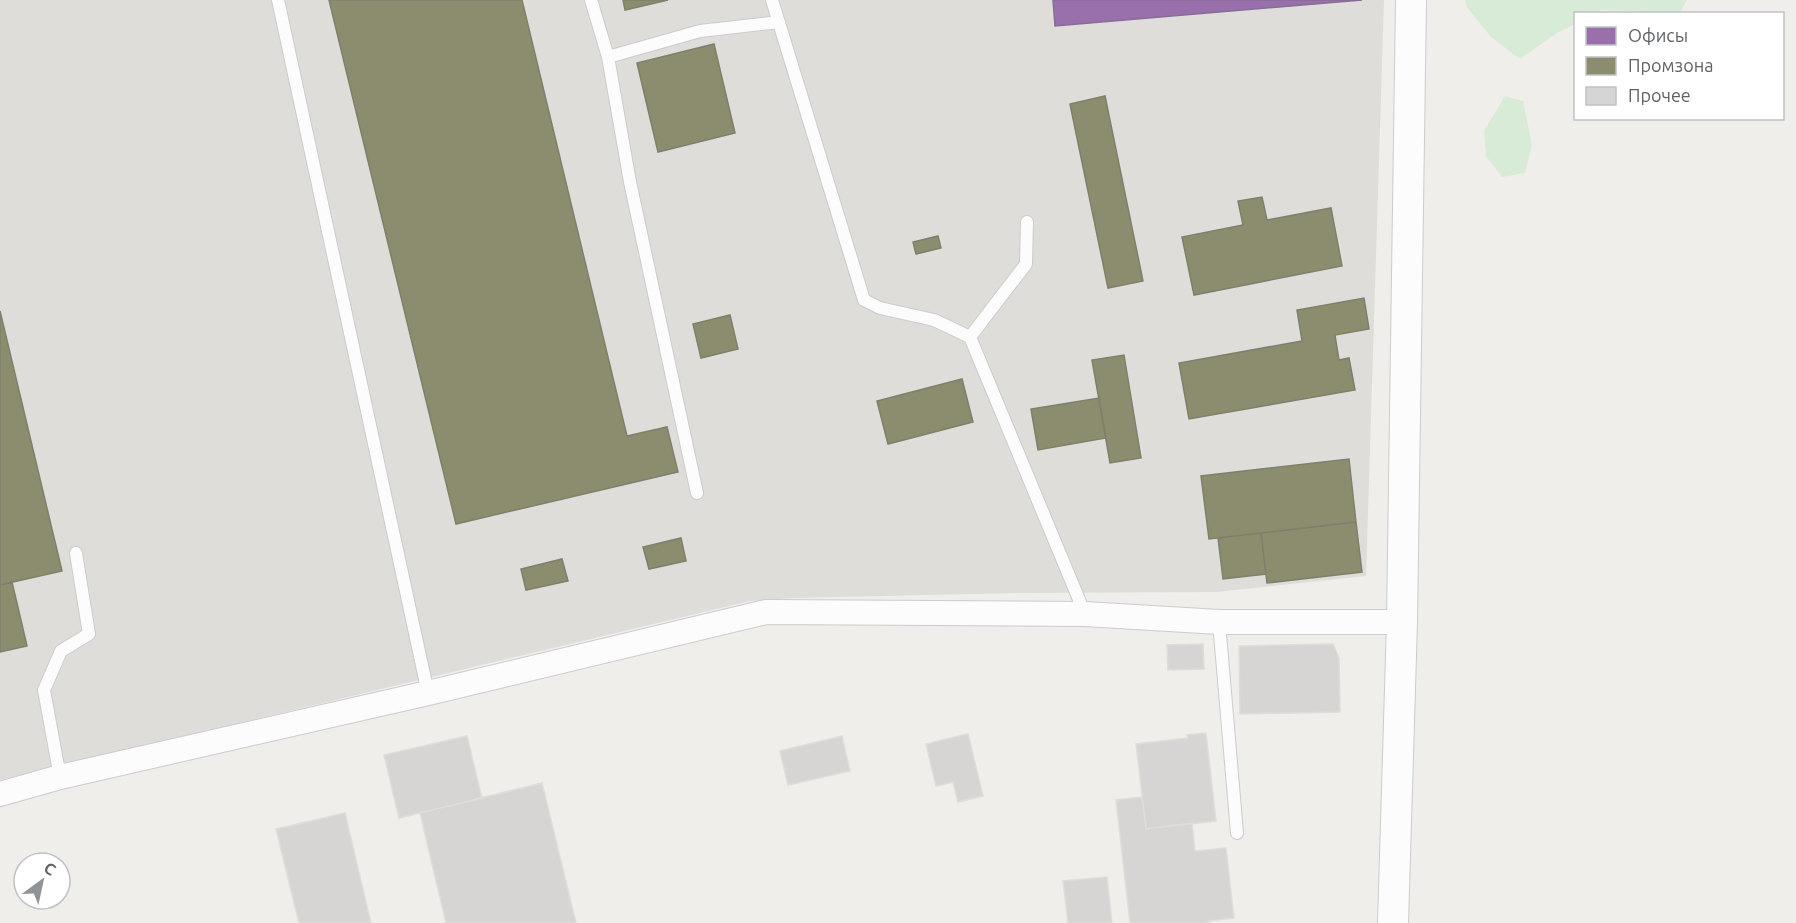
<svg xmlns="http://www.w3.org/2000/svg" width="1796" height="923" viewBox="0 0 1796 923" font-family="Ubuntu,sans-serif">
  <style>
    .industrial { fill: #dfddda }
    .green { fill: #d8ebd6 }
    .offices { fill: #9970ab; stroke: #886c97; stroke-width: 1.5 }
    .industry { fill: #8c8c6e; stroke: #7e806c; stroke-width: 1.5 }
    .building { fill: #d6d5d3; stroke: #deddd9; stroke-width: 1.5 }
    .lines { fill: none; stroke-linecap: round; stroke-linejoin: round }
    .service-casing { stroke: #cbcccc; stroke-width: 14 }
    .minor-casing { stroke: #cbcccc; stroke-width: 26 }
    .tertiary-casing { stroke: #cbcccc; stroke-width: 32 }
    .service { stroke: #fdfcfc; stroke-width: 12 }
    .minor { stroke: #fdfcfc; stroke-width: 24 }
    .tertiary { stroke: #fdfcfc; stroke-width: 30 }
  </style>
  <rect width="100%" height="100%" fill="#efeeea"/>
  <path class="industrial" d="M0 0H1384L1366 576 1216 592 1021 593 793 598 750 601 0 780Z"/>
  <path class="green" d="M1465 0H1687L1680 13 1601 10 1595 13 1576 14 1575 24 1557 33 1520 59 1491 37 1466 6Z
    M1505 96 1523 101 1532 145 1525 173 1502 177 1486 156 1484 131Z"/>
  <path class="offices" d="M1053 0H1362L1055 26Z"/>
  <path class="industry" d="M329 0H522L627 436 667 427 678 472 456 524Z
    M623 0H668L625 10Z
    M714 44 735 133 658 152 637 63Z
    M1105 96 1143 281 1108 288 1070 104Z
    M1262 197 1267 220 1331 208 1342 266 1194 295 1182 237 1243 225 1238 201Z
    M938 236 941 248 916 254 913 242Z
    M1364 298 1369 329 1335 335 1339 360 1349 358 1355 390 1189 419 1179 363 1302 341 1297 310Z
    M0 311 62 571 0 585Z
    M730 315 738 349 701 358 693 324Z
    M1124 355 1141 458 1110 463 1092 360Z
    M962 379 973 422 888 444 877 401Z
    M1099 398 1106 438 1038 450 1031 409Z
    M1349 459 1356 522 1209 539 1201 476Z
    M1356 522 1362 572 1267 583 1261 533Z
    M1261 533 1266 574 1223 579 1218 538Z
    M681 538 686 561 649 569 643 547Z
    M562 559 568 581 526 590 521 569Z
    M12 582 27 646 0 652V585Z"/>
  <path class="building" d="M1203 644 1204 669 1168 670 1167 645Z
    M1333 644 1339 658 1340 712 1240 714 1239 646Z
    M1206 733 1216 821 1146 829 1136 744 1188 738 1187 735Z
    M968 734 983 796 958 802 953 782 936 786 926 744Z
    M467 736 482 798 399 818 384 755Z
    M842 736 850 771 788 785 780 751Z
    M542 783 576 923H446L420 813Z
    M1142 797 1146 829 1192 823 1195 851 1226 848 1234 918 1208 921 1209 923H1130L1116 800Z
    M345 813 371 923H299L276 829Z
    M1107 877 1112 923H1068L1063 881Z"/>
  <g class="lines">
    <g class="service-casing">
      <path id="service" d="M278 0 428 693
        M591 0 608 57 630 182 697 493
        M772 0 864 300 880 308 934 320 970 337 1085 614
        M608 57 700 31 779 22
        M970 337 1026 264 1027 222
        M1219 622 1237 833
        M60 777 44 690 61 651 89 634 76 553"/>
    </g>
    <g class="minor-casing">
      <path id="minor" d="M0 794 60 777 428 693 766 612 1085 614 1219 622H1402"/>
    </g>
    <g class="tertiary-casing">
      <path id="tertiary" d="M1393 923 1402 622 1411 0"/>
    </g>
    <use href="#service" class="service"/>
    <use href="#minor" class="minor"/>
    <use href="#tertiary" class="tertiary"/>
  </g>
  <rect x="1574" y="12" width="210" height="108" fill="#ffffff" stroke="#bfc1c3" stroke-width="1.5"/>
  <rect x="1586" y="27" width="30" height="18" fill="#9970ab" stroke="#bfc1c3" stroke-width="1.5"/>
  <text x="1628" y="42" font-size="18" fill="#5f6368">Офисы</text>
  <rect x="1586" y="57" width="30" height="18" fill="#8c8c6e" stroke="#bfc1c3" stroke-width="1.5"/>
  <text x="1628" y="72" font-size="18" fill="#5f6368">Промзона</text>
  <rect x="1586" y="87" width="30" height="18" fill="#d6d5d3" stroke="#bfc1c3" stroke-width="1.5"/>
  <text x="1628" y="102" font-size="18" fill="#5f6368">Прочее</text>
  <g transform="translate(42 881) rotate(33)"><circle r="28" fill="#ffffff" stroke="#bfc1c3" stroke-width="1.5"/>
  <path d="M0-4.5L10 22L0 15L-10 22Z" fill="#919496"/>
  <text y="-9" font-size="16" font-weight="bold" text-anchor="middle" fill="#5f6368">С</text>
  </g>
</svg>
